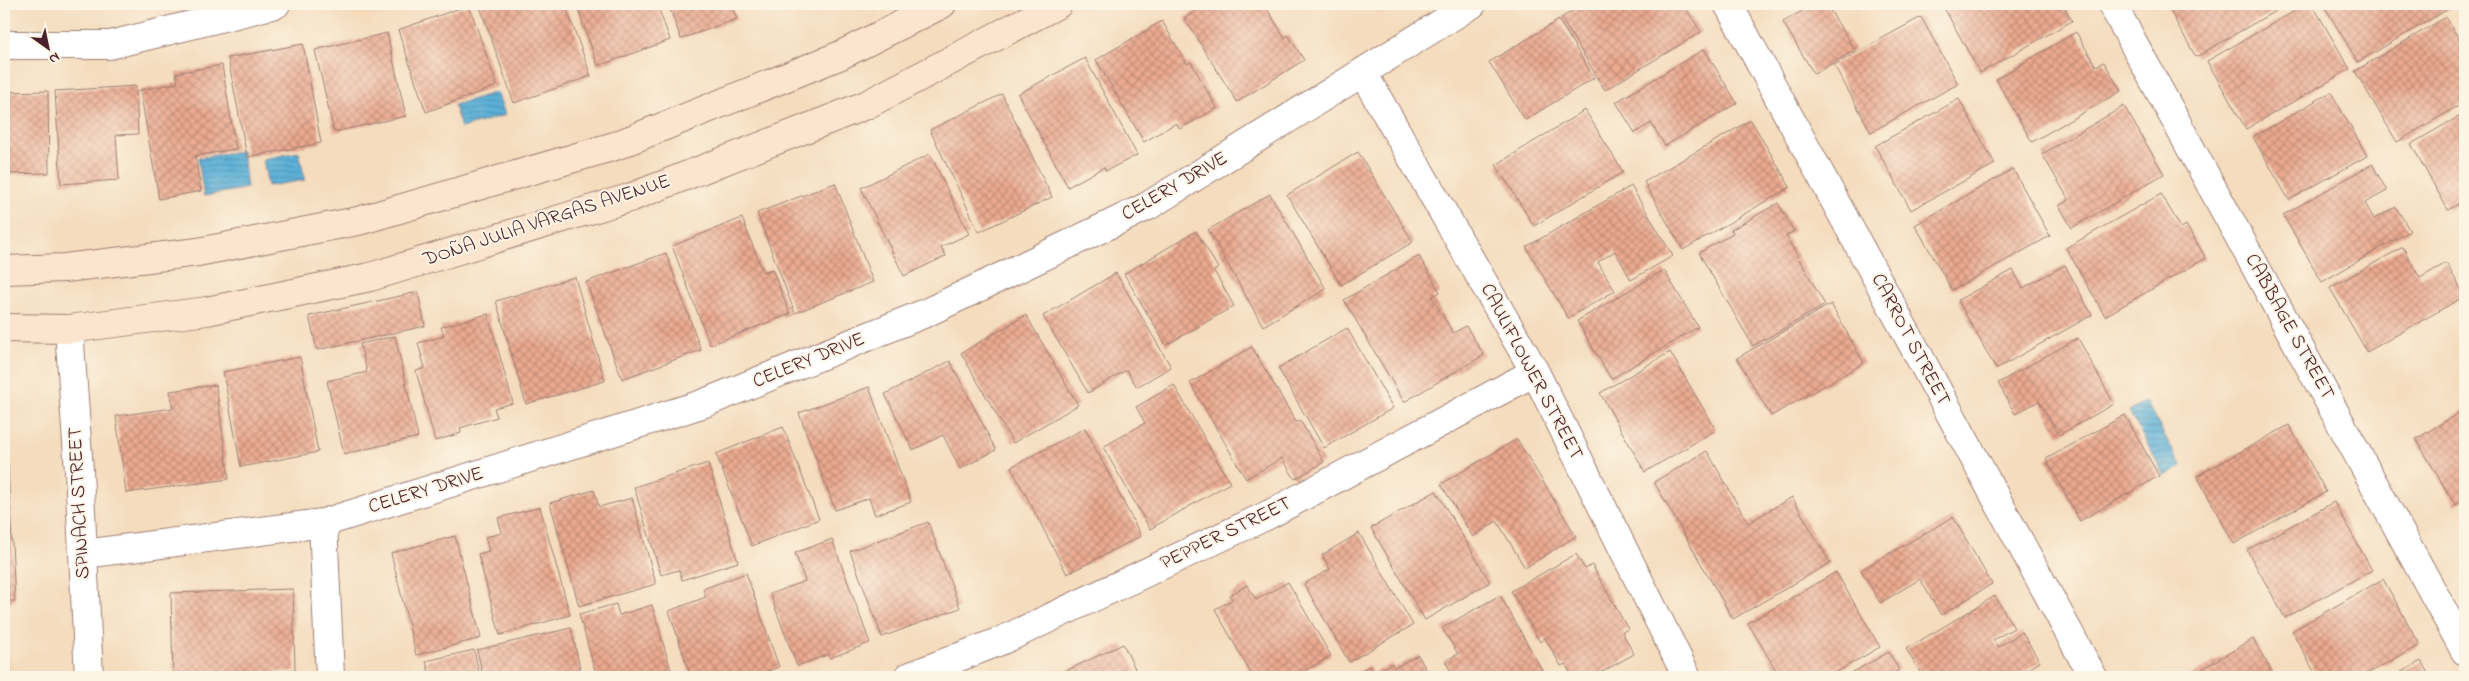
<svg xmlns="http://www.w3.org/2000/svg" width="2469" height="681" viewBox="0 0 2469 681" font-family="'Indie Flower',sans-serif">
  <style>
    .water { fill: url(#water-rules); stroke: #536882 }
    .building { fill: url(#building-cross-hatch) }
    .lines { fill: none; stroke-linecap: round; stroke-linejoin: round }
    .minor-casing { stroke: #9f7e74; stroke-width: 30 }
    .secondary-casing { stroke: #9f7e74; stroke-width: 30 }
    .minor { stroke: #fff; stroke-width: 28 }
    .secondary { stroke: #fce5cf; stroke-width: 28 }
    .labels { text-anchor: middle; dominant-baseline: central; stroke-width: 4; stroke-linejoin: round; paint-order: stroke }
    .street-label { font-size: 20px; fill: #4a1f2b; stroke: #fcf5e5 }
  </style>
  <defs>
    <pattern id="water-rules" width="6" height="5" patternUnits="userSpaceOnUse" patternTransform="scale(1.25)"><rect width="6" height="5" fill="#5cb1d8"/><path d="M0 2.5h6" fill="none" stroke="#4e8faf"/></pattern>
    <pattern id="building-cross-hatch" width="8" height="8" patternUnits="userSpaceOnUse" patternTransform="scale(1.25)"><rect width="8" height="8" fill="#ebaa90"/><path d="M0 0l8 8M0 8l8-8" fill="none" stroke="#c08a76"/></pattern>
  </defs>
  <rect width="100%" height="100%" fill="#fcf5e5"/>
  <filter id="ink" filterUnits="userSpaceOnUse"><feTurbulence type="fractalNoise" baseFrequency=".02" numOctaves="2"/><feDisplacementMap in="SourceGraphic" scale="10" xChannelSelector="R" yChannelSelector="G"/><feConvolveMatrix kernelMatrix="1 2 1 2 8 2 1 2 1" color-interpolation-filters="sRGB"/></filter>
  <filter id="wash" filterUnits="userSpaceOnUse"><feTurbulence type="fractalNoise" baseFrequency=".0096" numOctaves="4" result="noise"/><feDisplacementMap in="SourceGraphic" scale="20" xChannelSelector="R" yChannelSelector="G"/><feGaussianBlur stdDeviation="1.12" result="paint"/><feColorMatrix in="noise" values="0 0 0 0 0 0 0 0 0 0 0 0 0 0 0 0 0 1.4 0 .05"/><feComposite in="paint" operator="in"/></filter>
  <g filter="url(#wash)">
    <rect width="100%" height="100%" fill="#f4dcbd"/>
    <path class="water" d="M497 92 505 115 461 128 454 105Z
      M242 151 247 188 204 196 198 158Z
      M299 152 305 180 268 186 263 159Z
      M2146 402 2182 467 2165 476 2129 411Z"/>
    <g id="blocks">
      <path class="building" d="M479 4H565L591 76 514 103Z
        M576 4H657L670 40 598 66Z
        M668 4H731L737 19 681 39Z
        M1208 4H1264L1285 38 1288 35 1304 60 1237 102 1184 18Z
        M1584 4H1683L1701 32 1605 90 1561 18Z
        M1814 4H1826L1855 50 1814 74 1783 22Z
        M1947 4H2063L2072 21 1980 73 1943 6Z
        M2166 4H2280L2282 7 2196 57Z
        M2307 4H2312L2350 69 2246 129 2207 61Z
        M2323 4H2447L2450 8 2358 62Z
        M469 5 497 86 426 112 398 30Z
        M1921 17 1958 84 1871 132 1834 65Z
        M2446 17 2462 44 2465 42V102L2397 142 2355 71Z
        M1559 20 1594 78 1525 120 1489 62Z
        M1162 21 1187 64 1191 62 1217 108 1180 129 1176 123 1144 142 1096 60Z
        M2076 32 2096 66 2104 62 2121 91 2032 142 1996 79Z
        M387 33 406 116 334 132 315 50Z
        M303 44 321 143 247 157 228 58Z
        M1704 49 1737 103 1665 146 1651 123 1635 133 1616 102Z
        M1085 58 1137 155 1106 171 1104 167 1068 187 1018 94Z
        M222 65 236 149 195 156 201 191 159 199 140 90 178 83 176 73Z
        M136 86 138 134 116 135 119 180 61 184 55 91Z
        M48 91 49 173 4 174V92Z
        M2331 92 2367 156 2289 200 2253 137Z
        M1002 94 1052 197 979 232 930 130Z
        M1959 99 1995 164 1911 210 1875 146Z
        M2124 106 2164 174 2072 228 2059 206 2069 200 2042 154Z
        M1585 110 1623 172 1534 226 1496 165Z
        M2465 113V200L2448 210 2411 144Z
        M1751 120 1790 187 1683 250 1644 182Z
        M1358 152 1413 242 1341 285 1287 195Z
        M930 154 969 234 941 247 946 256 904 276 861 188Z
        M2372 164 2387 191 2365 203 2374 219 2396 207 2410 231 2322 282 2283 215Z
        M2013 169 2050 236 1952 290 1915 225Z
        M835 183 873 282 795 313 757 213Z
        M1631 186 1673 256 1631 280 1615 251 1598 262 1615 291 1568 318 1526 247Z
        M1270 194 1326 289 1263 326 1208 230Z
        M2161 194 2181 228 2186 225 2206 258 2105 316 2066 248Z
        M1778 203 1794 231 1786 236 1825 305 1753 346 1699 253 1733 233 1731 230Z
        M742 218 763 272 772 269 790 314 710 345 672 246Z
        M1196 231 1218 268 1214 271 1234 306 1166 345 1124 274Z
        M2403 247 2420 278 2446 263 2465 296 2367 352 2330 288Z
        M666 253 701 350 622 379 586 282Z
        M1419 256 1440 292 1432 297 1453 333 1466 326 1484 355 1404 402 1344 300Z
        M2065 265 2092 315 1996 369 1958 300 2013 270 2023 288Z
        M1664 270 1698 327 1611 379 1577 321Z
        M1116 273 1171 367 1137 387 1126 370 1088 393 1043 316Z
        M575 277 605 381 526 404 496 301Z
        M418 292 425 326 317 350 309 316Z
        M1831 304 1864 363 1771 416 1737 358Z
        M488 314 513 403 494 408 497 417 460 428 461 433 435 441 416 371 425 368 418 343 444 336 441 327Z
        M1026 315 1078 405 1013 443 961 353Z
        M1347 328 1393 408 1324 448 1278 368Z
        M395 336 418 437 344 454 327 381 367 372 360 344Z
        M2078 338 2114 404 2059 435 2039 401 2015 414 1998 383Z
        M1252 347 1296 422 1300 420 1324 462 1295 479 1282 458 1246 479 1190 383Z
        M1670 352 1716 430 1645 472 1600 393Z
        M300 357 318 452 241 467 223 372Z
        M950 361 996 450 960 469 943 435 913 450 885 394Z
        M216 385 229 479 126 493 116 416 173 408 170 391Z
        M1174 385 1230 483 1150 529 1103 447 1145 423 1136 407Z
        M869 387 911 502 875 515 869 498 835 510 799 413Z
        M2465 409V500L2455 505 2416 439Z
        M2125 415 2159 476 2080 521 2046 459Z
        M2289 425 2326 492 2234 544 2197 476Z
        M783 427 819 519 752 546 716 454Z
        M1085 428 1141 536 1067 574 1011 467Z
        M4 430H6L15 601H4Z
        M1517 439 1576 536 1525 568 1497 521 1473 537 1441 484Z
        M1707 451 1748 523 1792 497 1830 563 1733 619 1654 482Z
        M708 463 738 562 682 580 679 570 661 575 634 487Z
        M594 490 599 507 632 498 656 584 579 606 550 503Z
        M1436 491 1490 582 1425 620 1371 528Z
        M2334 502 2372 570 2285 618 2247 550Z
        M540 507 570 615 500 635 478 554 489 551 485 537 502 533 498 518Z
        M1953 517 1992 584 1941 615 1920 579 1880 603 1861 570Z
        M928 522 960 608 882 637 850 551Z
        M1359 533 1413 625 1349 662 1304 584 1330 569 1322 555Z
        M455 536 481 638 416 655 391 553Z
        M832 539 870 643 830 658 829 654 797 666 770 594 805 581 795 553Z
        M1576 554 1585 569 1592 565 1628 629 1622 632 1634 654 1593 677H1573L1565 664 1561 666 1545 638 1540 642 1511 591Z
        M1836 572 1880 647 1828 677H1780L1748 623Z
        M746 573 779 667 751 677H691L669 611 706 597 703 589Z
        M2383 579 2420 645 2361 677H2317L2292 631Z
        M1288 582 1331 656 1293 677H1253L1215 609 1232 600 1230 595 1247 585 1256 600Z
        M293 589 295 671 276 672V677H173L171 593Z
        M1500 595 1546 677H1454L1445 661 1458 654 1442 628Z
        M1995 596 2014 628 1993 640 1998 647 2022 632 2040 662 2015 677H1923L1906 649Z
        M616 604 619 615 652 605 673 677H597L579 614Z
        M4 624H5L8 677H4Z
        M571 628 582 677H483L477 650Z
        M2253 639 2275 677H2188Z
        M1123 644 1139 677H1053Z
        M474 650 480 677H430L426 661Z
        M1889 652 1899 670 1894 673 1896 677H1844Z
        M1418 655 1430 677H1348L1369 666 1373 674 1392 663 1394 668Z
        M2421 661 2430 677H2392Z"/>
    </g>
  </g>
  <g filter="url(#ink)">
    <use href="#blocks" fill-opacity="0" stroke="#9f7e74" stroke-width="1"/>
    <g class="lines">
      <g class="minor-casing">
        <path id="minor" d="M1728 4 2093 677
          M2112 4 2465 651
          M4 45H110L276 4
          M1363 73 1535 372 1687 677
          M69 329 79 471 89 677
          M323 523 330 677
          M84 554 323 523 702 404 928 312 1148 206 1472 4
          M908 677 1003 640 1270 514 1535 372"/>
      </g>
      <g class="secondary-casing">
        <path id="secondary" d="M4 270 65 268 198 252 358 221 615 146 841 55 942 4
          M4 328 69 329 207 311 370 277 632 197 866 105 1058 4"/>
      </g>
      <use href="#minor" class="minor"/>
      <use href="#secondary" class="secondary"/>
    </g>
  </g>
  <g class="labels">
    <g class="street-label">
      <text transform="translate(1175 187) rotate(-30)">CELERY DRIVE</text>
      <text transform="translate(547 221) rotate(-18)">DOÑA JULIA VARGAS AVENUE</text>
      <text transform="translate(2289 327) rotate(61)">CABBAGE STREET</text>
      <text transform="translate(1910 340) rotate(62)">CARROT STREET</text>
      <text transform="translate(809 361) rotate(-22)">CELERY DRIVE</text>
      <text transform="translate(1531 372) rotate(62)">CAULIFLOWER STREET</text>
      <text transform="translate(426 491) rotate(-17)">CELERY DRIVE</text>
      <text transform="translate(80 503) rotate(-93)">SPINACH STREET</text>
      <text transform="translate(1226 534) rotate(-26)">PEPPER STREET</text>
    </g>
  </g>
  <rect width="2469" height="681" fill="none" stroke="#fcf5e5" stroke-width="20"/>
  <g transform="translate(48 48) rotate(147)" stroke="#fcf5e5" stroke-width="4" paint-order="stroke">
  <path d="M0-4L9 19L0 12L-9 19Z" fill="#4a1f2b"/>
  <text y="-8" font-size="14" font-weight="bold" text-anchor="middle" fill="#4a1f2b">N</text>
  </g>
</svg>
